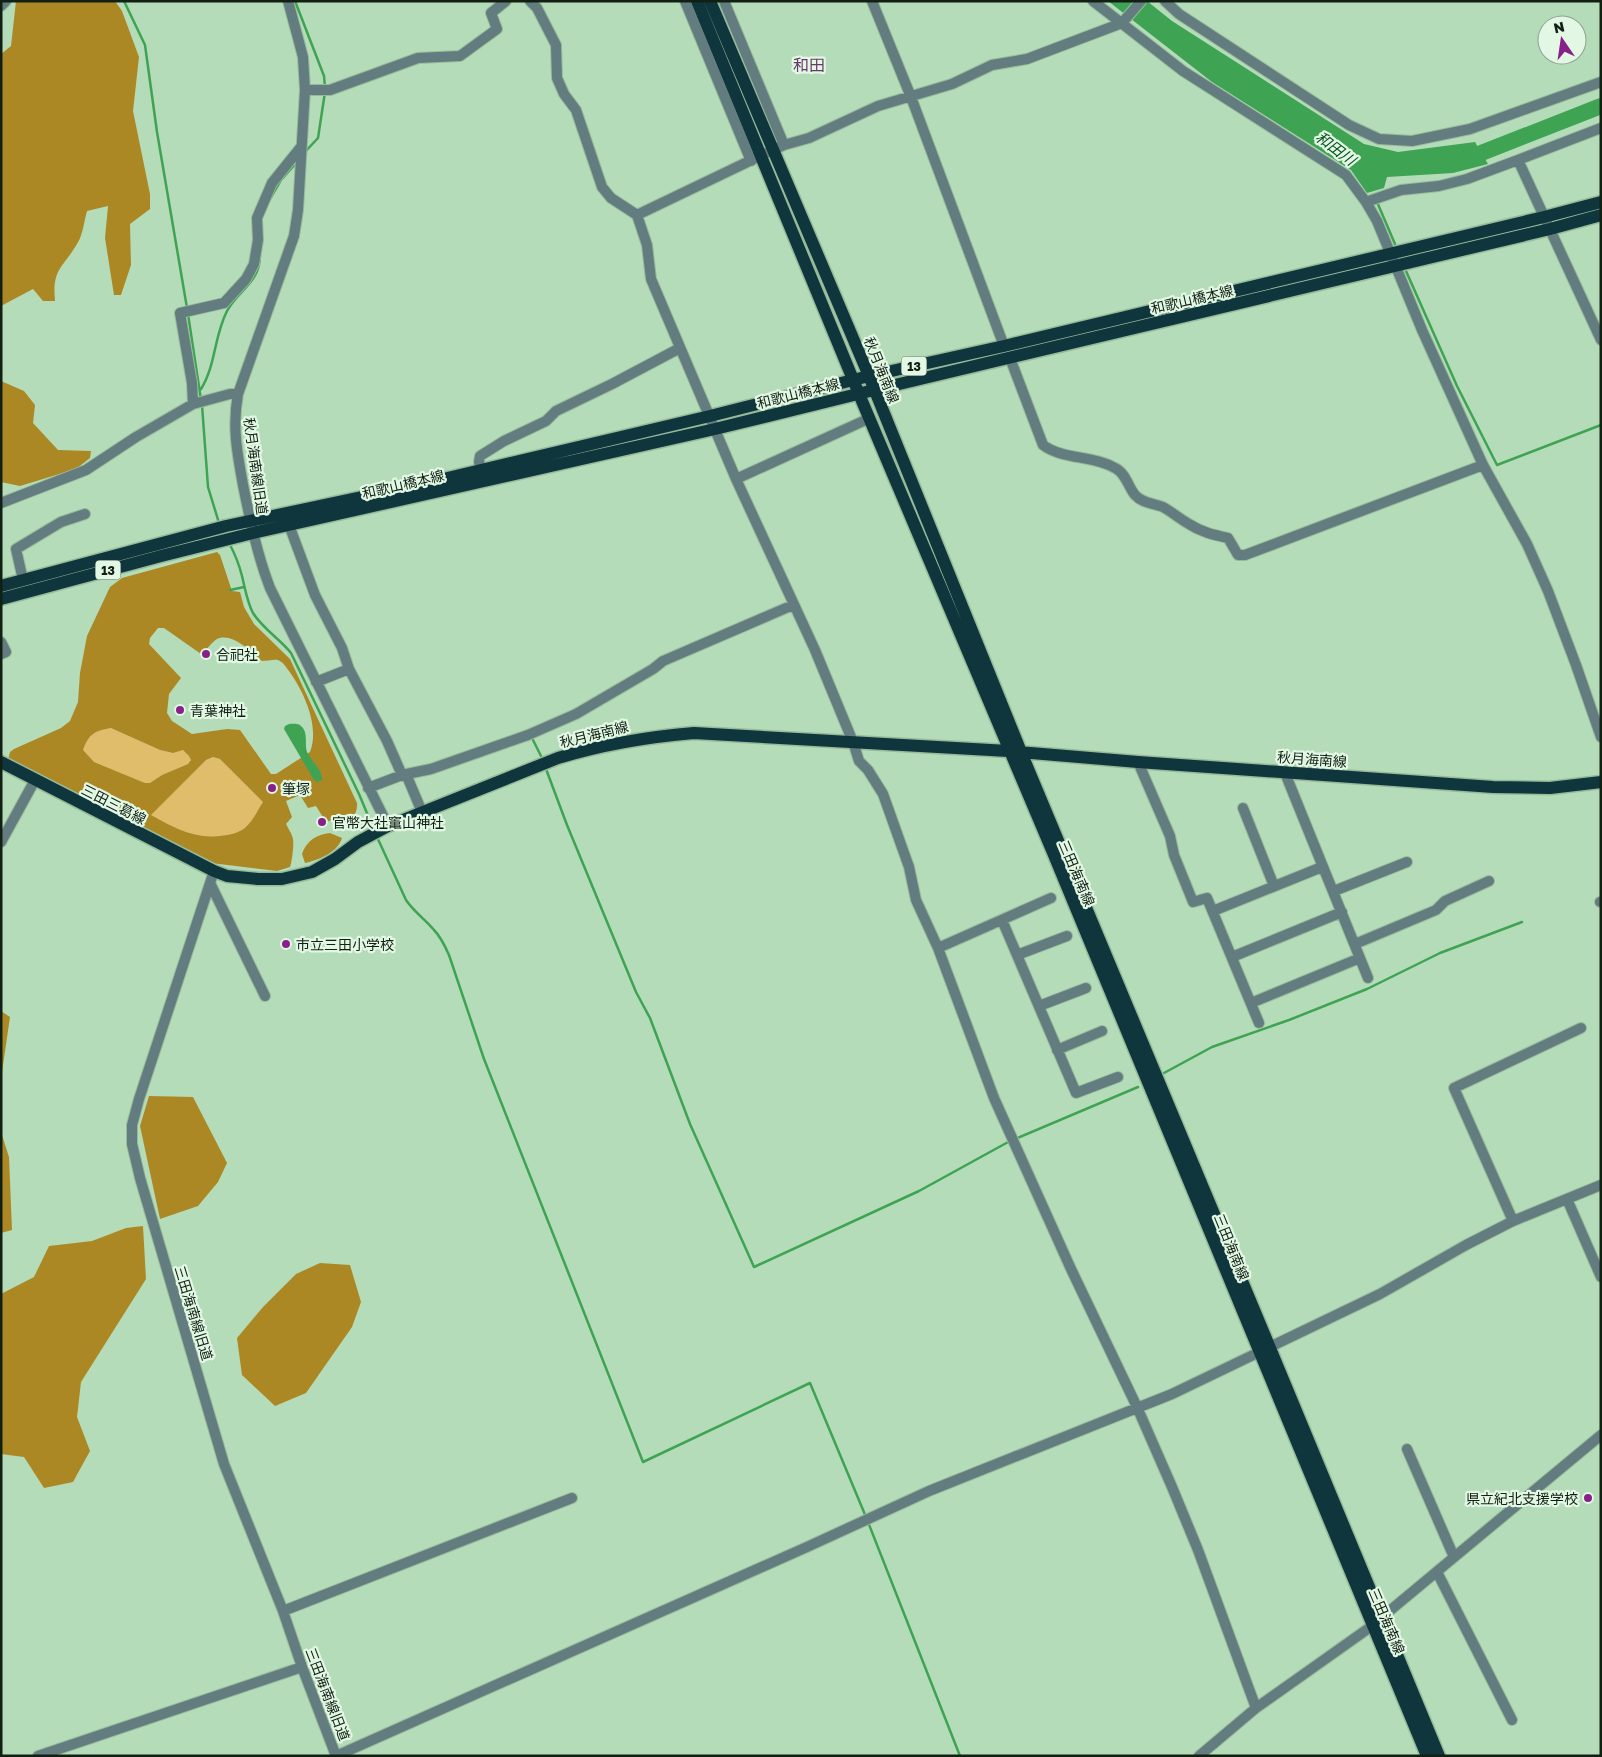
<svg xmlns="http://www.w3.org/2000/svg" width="1602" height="1757" viewBox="0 0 1602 1757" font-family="'Golos Text','Noto Sans JP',sans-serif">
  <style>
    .green { fill: #dfbd6b }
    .forest { fill: #ac8824; fill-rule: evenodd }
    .water { fill: #3ea353 }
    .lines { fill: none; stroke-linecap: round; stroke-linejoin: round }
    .stream { stroke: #3ea353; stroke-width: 2.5 }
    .river { stroke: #3ea353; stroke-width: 16 }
    .minor-casing { stroke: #97ba9a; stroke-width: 12 }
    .major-casing { stroke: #97ba9a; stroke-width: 15 }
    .minor { stroke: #637c7f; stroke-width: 10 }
    .major { stroke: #0e363c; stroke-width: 12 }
    .poi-dot { fill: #872088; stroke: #e2f7e4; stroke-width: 2 }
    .labels { text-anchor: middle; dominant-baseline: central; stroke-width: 4.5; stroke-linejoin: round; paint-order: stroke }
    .shield { fill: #e2f7e4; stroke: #506052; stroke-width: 1 }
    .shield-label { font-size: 12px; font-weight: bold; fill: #112013 }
    .street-label { font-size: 14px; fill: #112013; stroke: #e2f7e4 }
    .poi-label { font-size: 14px; fill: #112013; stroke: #e2f7e4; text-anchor: start }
    .water-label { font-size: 15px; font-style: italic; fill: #04511d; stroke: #e2f7e4 }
    .quarter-label { font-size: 16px; fill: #6a386a; stroke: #e2f7e4 }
  </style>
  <rect width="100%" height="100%" fill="#b4dcb8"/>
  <path class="green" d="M111 728 160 750 172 753 183 750 189 755 191 760 188 764 162 775 150 783H145L94 762 82 750C89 734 94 731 111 728Z
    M213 757 220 759 263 802C258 812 252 824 242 830 235 834 227 835 220 836 193 839 173 827 150 815L206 760Z"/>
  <path class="forest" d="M16 1H115L122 11 139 57 133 111 150 194V209L130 224 131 265 121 295H114L105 238 108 206 87 211C84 221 83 235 77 244 62 269 52 269 55 301H43L33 289 1 306V54L11 46Z
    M1 381 24 391 35 405 33 423 58 450 91 451 90 458 76 469 20 486 1 482Z
    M217 552 220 555 232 591 240 592 244 607 254 624 290 659 357 803C358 812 352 821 345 826L332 820 326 822 316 806 308 808 300 795 286 801 292 817 286 824C288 828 292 834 293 839 294 844 292 862 290 867L277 871 211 863 8 760 10 752 14 749 61 728 70 721 78 702 80 673 87 636 110 587 122 578ZM158 628H164L201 654H203C207 649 212 642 217 639 233 632 251 652 262 661 267 661 274 659 278 660 283 662 286 667 289 671 304 692 320 726 310 752L276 774H271L240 730 227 729 192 734 172 721 167 713 169 694 181 678 149 644 150 638ZM111 728 160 750 173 753 183 750 189 756 191 760 188 764 162 775 150 783H145L94 762 83 750C89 734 94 731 111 728ZM213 757 220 759 263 802C257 811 252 824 242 830 235 834 227 835 220 836 193 839 173 827 151 815L206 760Z
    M330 833 342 838C338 852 319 860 305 863L302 854C306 841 317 834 330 833Z
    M1 1011 10 1017 1 1079Z
    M149 1096 193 1097 227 1163 218 1182 198 1206 160 1219 140 1126Z
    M1 1132 9 1157 12 1230 1 1233Z
    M143 1226 146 1279 81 1382 77 1417 90 1451 73 1482 44 1488 24 1457 1 1454V1294L34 1277 49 1246 92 1241 126 1228Z
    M320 1263 350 1265 361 1302 352 1327 306 1393 275 1406 242 1375 237 1338 263 1307 296 1274Z"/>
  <path class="water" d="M1108 1H1147L1172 21 1364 144 1398 152 1475 142 1488 164 1453 173 1387 177 1384 188 1367 193 1351 170 1212 82Z
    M289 724C293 724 298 723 301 726 309 733 304 744 307 752 312 762 322 769 322 780L318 782 314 780 284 729 285 726Z"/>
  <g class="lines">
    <path class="stream" d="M124 1 145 45 157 132 187 308
      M295 1 324 76 325 87
      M304 153 318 138 325 92
      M269 201 281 180 298 161
      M1377 202 1395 244
      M1406 271 1457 386 1497 465 1601 425
      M188 314 201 400
      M201 389C216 365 214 336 227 311 239 289 260 283 260 255
      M202 405 208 487 219 523
      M229 543C235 554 239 564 242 576 245 588 247 602 253 613 263 629 280 639 291 653L359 794 374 830
      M230 590 244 587
      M531 736 542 758
      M546 769 567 825 636 992 650 1018 690 1124 754 1267 919 1191 1010 1141
      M377 837 406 900C414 912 425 919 434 930 441 937 445 946 449 955L484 1059 643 1462 810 1383 866 1517
      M1164 1073 1212 1047 1289 1020 1367 989 1440 953 1522 922
      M1015 1139 1138 1087
      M868 1522 960 1756"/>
    <path class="river" d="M1461 161 1601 106"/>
    <g class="minor-casing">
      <path id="minor" d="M288 1 303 57 305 90 298 210 294 236 238 394C232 427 237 452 243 485 250 520 257 554 270 588L388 826
        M530 1 537 8 556 45 557 78 564 94 576 110 602 187 611 198 637 215 647 245 651 279 736 479 815 650 853 742 859 761 868 770 883 794 909 867 916 900 938 948 994 1098 1071 1269 1137 1407 1172 1487 1198 1550 1256 1708
        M685 1 751 161
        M724 1 784 145
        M872 1 911 97 1004 346
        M1093 1 1183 71 1346 175 1366 202 1377 221 1422 330 1483 465 1527 544 1548 591 1576 665 1601 737
        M1165 1 1179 14 1349 125 1379 139 1412 141 1470 129 1601 82
        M1 6 6 1
        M305 90H330L418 58 460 56 497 29 491 13 506 1
        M1518 160 1601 340
        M1366 202 1401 190 1439 186 1467 179 1518 160 1601 128
        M637 215 760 156 784 145 809 138 878 106 952 84 992 65 1027 59 1122 23 1141 1
        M1010 358 1043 445C1063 460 1093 455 1115 468 1126 473 1128 487 1135 495 1143 504 1154 503 1163 507 1172 512 1180 519 1189 524 1201 532 1214 535 1228 538L1238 555H1245L1483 465
        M193 404 192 383 180 313 224 303 246 279 254 264 258 240 257 218 272 183 301 147
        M483 476 479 462 480 456 504 441 546 421 556 411 612 384 680 348
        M736 479 870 418
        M1 503 86 470 136 437 193 404 230 394H238
        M289 525 315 595 342 648 349 669 387 741 402 775
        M23 580 16 549 61 522 85 514
        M1 642 6 652 1 654
        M316 682 349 669
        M1138 762 1170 836 1174 855 1193 902 1207 898 1259 1023
        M1285 773 1368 978
        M406 774 422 812
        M368 788 402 775 431 769 528 735 576 714 653 669 663 661 793 605
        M1243 808 1274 886
        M1 842 35 780
        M214 871 139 1099 132 1125V1144L140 1178 224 1464 283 1611 302 1667 336 1756 807 1547 929 1491 1172 1394 1380 1294 1466 1245 1513 1221 1601 1185
        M210 883 265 996
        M1334 891 1407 862
        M1600 902H1601
        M1213 911 1322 867
        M1002 920 1076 1093 1118 1077
        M1355 944 1436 910 1445 901 1489 881
        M938 948 1051 898
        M1017 955 1067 936
        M1232 957 1342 912
        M1251 1003 1360 958
        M1039 1006 1086 988
        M1057 1050 1102 1031
        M1567 1199 1601 1277
        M1513 1221 1454 1088 1581 1028
        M1407 1449 1454 1557
        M1437 1572 1512 1720
        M283 1611 572 1498
        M38 1756 302 1667
        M1199 1756 1256 1708 1369 1628 1601 1435"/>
    </g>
    <g class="major-casing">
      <path id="major" d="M697 1 859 394 1054 855 1427 1756
        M710 1 869 376 1021 752 1270 1348 1439 1756
        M1 586 226 526 418 485 710 416 869 376 1004 346 1544 217 1601 202
        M1 599 161 556 253 533 715 429 874 390 1550 229 1601 215
        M1 762 214 871 227 876 258 879H282L312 872 335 859 358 842 388 826 558 758C604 744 646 737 694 733L1008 751 1138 762 1493 787 1550 788 1601 782"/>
    </g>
    <use href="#minor" class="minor"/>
    <use href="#major" class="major"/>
  </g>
  <g class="poi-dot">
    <circle cx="206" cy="654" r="5"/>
    <circle cx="180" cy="710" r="5"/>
    <circle cx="272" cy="788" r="5"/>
    <circle cx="322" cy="822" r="5"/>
    <circle cx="286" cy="944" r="5"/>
    <circle cx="1588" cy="1498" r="5"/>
  </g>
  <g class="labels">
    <g class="shield">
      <rect x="901.5" y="356.5" width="25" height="19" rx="4"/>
      <rect x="95.5" y="560.5" width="25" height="19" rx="4"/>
    </g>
    <g class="shield-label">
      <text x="914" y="366">13</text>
      <text x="108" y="570">13</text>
    </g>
    <g class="street-label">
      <text transform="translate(1192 299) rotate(-13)">和歌山橋本線</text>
      <text transform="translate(882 370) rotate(68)">秋月海南線</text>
      <text transform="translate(798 393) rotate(-14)">和歌山橋本線</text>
      <text transform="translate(256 466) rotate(82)">秋月海南線旧道</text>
      <text transform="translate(403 484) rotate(-13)">和歌山橋本線</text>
      <text transform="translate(594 734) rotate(-14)">秋月海南線</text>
      <text transform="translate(1312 759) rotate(4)">秋月海南線</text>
      <text transform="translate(114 804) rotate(27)">三田三葛線</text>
      <text transform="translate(1077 873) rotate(67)">三田海南線</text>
      <text transform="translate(1232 1247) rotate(68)">三田海南線</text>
      <text transform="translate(194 1313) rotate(73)">三田海南線旧道</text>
      <text transform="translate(1387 1621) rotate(67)">三田海南線</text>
      <text transform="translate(328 1694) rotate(69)">三田海南線旧道</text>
    </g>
    <g class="poi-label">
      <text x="216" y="654">合祀社</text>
      <text x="190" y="710">青葉神社</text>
      <text x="282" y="788">筆塚</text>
      <text x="332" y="822">官幣大社竃山神社</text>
      <text x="296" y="944">市立三田小学校</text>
      <text x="1578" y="1498" text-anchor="end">県立紀北支援学校</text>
    </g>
    <g class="water-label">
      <text transform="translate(1336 148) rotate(37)">和田川</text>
    </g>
    <g class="quarter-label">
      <text x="809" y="65">和田</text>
    </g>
  </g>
  <rect width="1602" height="1757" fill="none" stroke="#112013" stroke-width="5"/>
  <g transform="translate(1562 40) rotate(347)"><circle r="24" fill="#e2f7e4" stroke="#8ea190"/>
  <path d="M0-4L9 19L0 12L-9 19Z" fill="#872088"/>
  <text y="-8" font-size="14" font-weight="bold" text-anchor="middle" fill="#112013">N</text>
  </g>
</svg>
